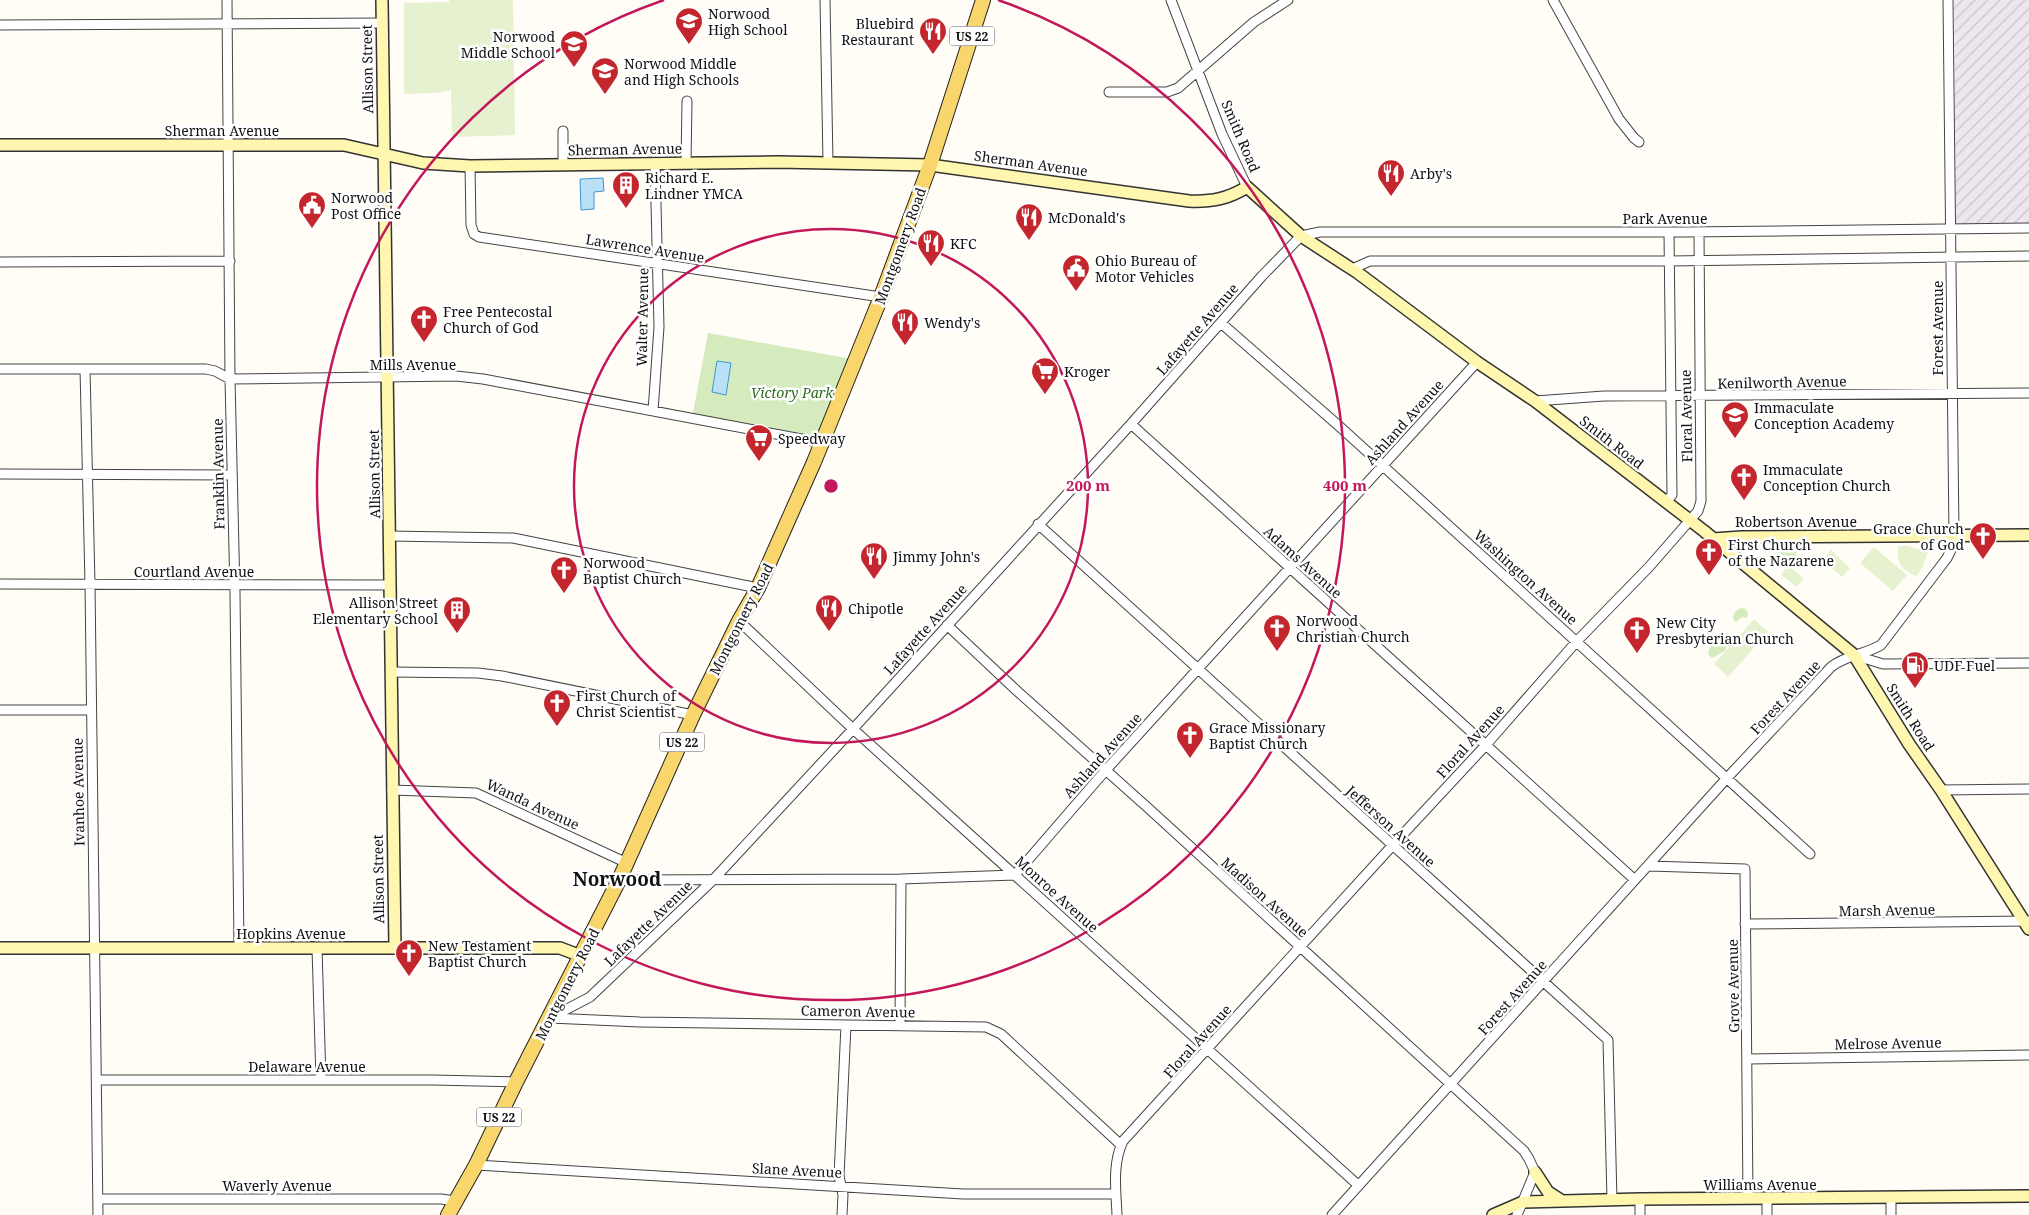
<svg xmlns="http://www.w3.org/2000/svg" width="2029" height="1215" viewBox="0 0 2029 1215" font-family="'Noto Serif',serif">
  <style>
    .industrial { fill: url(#industrial-furrows) }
    .park { fill: #d5ebbd }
    .pitch { fill: #e6f2cf }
    .water { fill: #b9e0f7; stroke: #3f96cf }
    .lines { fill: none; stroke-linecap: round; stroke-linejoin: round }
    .street-casing { stroke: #444; stroke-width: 11 }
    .secondary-casing { stroke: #333; stroke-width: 14 }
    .primary-casing { stroke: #222; stroke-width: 16 }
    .street { stroke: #fff; stroke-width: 9 }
    .secondary { stroke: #fff6b0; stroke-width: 11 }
    .primary { stroke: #f9d66b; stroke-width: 14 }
    .ring { fill: none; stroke: #c2185b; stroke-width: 2.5 }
    .labels { text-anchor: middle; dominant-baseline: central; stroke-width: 5; stroke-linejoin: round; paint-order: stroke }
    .shield { fill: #fff; stroke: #585858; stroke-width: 1 }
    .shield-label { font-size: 12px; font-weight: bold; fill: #111 }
    .poi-label { font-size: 14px; fill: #111; stroke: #fff; text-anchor: start }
    .street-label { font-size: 14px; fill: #111; stroke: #fff }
    .park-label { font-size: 14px; font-style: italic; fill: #2f6b1f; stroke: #fff }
    .district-label { font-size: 19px; font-weight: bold; fill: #111; stroke: #fff }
    .centre { fill: #c2185b; stroke: #fff; stroke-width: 2.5 }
    .ring-label { font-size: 15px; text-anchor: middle; font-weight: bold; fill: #c2185b; stroke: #fff; stroke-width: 5; stroke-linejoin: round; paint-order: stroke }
  </style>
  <defs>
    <pattern id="industrial-furrows" width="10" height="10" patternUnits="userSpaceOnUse" patternTransform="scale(1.25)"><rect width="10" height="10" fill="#eee6ef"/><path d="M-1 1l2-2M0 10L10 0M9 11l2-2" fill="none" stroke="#cbc4cc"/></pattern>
  </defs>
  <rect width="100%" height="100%" fill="#fffdf5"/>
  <path class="industrial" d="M1954 0H2029V228L1956 229Z"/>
  <path class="park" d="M708 333 857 360 823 443 692 418Z
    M1796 550 1797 562 1777 563V551Z
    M1744 608 1747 611 1748 616 1746 618 1742 617 1736 622 1733 619C1733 612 1737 608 1744 608Z
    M1715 640 1727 646 1725 651 1712 658 1708 654 1712 641Z"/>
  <path class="pitch" d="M449 0H513L515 135 452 137 451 90 436 93 404 94V3L449 2Z
    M1898 546H1908L1928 552 1922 568 1917 576C1901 571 1897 563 1898 546Z
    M1874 547 1907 575 1893 591 1860 563Z
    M1831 550 1850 568 1842 577 1823 560Z
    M1789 565 1804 579 1796 587 1781 574Z
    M1754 619 1768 632 1728 677 1714 664Z"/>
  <path class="water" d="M603 178 604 191 594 192V209L581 210 580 179Z
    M717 361 731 363 726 395 712 392Z"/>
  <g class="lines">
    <g class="street-casing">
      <path id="street" d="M227 0 230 379 235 593 239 948
        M825 0 828 162
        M1171 0 1222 134 1247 187
        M1553 0 1619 119 1634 138 1639 142
        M0 25 382 23
        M1109 92H1167L1178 88 1254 22 1288 0
        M563 131V164
        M686 163 687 101
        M470 166 471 225 474 234 479 237 881 297
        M0 262 230 261
        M1352 269 1370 261H1669L2029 256
        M1221 323 1339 426 1810 854
        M0 369H206L215 371 230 379 456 376 483 379 823 443
        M85 369 90 584 98 1215
        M1535 401 1604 396 2029 393
        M653 411 659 327 655 163
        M1131 424 1635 880
        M0 474 232 475
        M1666 502 1672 495 1669 232
        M1038 524 1608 1040 1612 1200
        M389 536 513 538 758 588
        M0 584 389 585
        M739 621 853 729 1358 1185
        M947 625 1016 690 1147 807 1524 1151 1529 1159 1535 1172 1517 1215
        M1857 656 1883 664 2029 663
        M391 672 478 673 502 676 693 715
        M0 710H90
        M392 790 476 793 627 863
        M1941 790 2029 789
        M1649 866 1745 869 1748 1198
        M619 880 901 879 1015 875 1105 771 1477 362
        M1745 924 2028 921
        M317 948 321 1080
        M550 1018 590 997 713 880 853 729 1131 424 1262 276 1301 236 1320 232H1685L2029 228
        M550 1018 640 1022 986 1027 1001 1034 1121 1145
        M900 1025 901 879
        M1748 1059 2029 1055
        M97 1080H433L516 1082
        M476 1165 963 1194H1116
        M1891 1198V1215
        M98 1199H441L455 1201
        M1640 1199V1215
        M842 1215 843 1195 839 1176 846 1025
        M1117 1215C1116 1190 1112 1164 1123 1141L1392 846 1485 746 1577 641 1649 567 1698 511 1701 501 1699 232
        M1332 1215 1727 778 1831 667C1846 655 1864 655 1881 645L1947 558 1951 550 1954 535 1948 0
        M1767 1215V1199"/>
    </g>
    <g class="secondary-casing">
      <path id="secondary" d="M382 0 395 948
        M0 145H344L423 163 470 166 778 162 930 165 1189 201C1211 202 1228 199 1247 187L1301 236 1358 273 1477 362 1535 401 1704 531 1854 655 1909 744 1941 790 2029 929
        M1713 539 1741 537 2029 535
        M0 948H560L581 956
        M1535 1172 1548 1192 1562 1201
        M1493 1215 1523 1202 1640 1199 2029 1196"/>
    </g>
    <g class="primary-casing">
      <path id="primary" d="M448 1215 476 1165 516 1082 619 880 693 715 739 621 758 588 814 462 881 297 930 165 983 0"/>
    </g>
    <use href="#street" class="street"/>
    <use href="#secondary" class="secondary"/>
    <use href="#primary" class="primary"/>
  </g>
  <g class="ring">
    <circle cx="831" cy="486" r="257"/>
    <path d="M998 0A514 514 0 1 1 664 0"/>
  </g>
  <defs>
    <g id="school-pin" transform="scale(1.4375)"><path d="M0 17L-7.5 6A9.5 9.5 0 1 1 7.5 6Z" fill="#c4262e" stroke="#fff"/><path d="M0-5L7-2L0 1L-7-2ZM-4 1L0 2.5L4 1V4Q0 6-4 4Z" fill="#fff"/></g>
    <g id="restaurant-pin" transform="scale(1.4375)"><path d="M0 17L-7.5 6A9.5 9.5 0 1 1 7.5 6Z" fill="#c4262e" stroke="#fff"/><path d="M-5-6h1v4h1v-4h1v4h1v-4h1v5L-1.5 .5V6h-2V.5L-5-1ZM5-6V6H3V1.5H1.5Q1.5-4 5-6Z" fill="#fff"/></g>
    <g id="building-pin" transform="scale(1.4375)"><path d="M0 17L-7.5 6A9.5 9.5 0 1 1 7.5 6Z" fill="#c4262e" stroke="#fff"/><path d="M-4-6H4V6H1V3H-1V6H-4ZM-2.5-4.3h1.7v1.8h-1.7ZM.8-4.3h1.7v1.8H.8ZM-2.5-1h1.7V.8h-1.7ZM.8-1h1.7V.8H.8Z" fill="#fff"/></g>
    <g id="civic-pin" transform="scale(1.4375)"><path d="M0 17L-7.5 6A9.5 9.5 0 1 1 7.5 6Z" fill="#c4262e" stroke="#fff"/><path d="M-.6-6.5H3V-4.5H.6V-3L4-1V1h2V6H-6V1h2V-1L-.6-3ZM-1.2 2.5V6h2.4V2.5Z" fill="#fff"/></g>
    <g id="church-pin" transform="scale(1.4375)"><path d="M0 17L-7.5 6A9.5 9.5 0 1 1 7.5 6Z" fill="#c4262e" stroke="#fff"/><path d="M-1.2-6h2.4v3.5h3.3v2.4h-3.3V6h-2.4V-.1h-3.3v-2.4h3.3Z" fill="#fff"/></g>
    <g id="supermarket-pin" transform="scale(1.4375)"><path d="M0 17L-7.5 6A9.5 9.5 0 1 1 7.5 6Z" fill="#c4262e" stroke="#fff"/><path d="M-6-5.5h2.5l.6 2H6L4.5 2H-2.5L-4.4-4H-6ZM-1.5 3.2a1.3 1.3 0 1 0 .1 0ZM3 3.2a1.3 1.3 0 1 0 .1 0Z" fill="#fff"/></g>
    <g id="fuel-pin" transform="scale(1.4375)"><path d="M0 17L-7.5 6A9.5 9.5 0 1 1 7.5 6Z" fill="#c4262e" stroke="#fff"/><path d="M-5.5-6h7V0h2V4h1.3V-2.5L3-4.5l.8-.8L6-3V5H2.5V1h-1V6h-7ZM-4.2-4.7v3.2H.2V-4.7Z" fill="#fff"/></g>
  </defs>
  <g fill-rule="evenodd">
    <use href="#school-pin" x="689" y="21"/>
    <use href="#restaurant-pin" x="933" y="31"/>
    <use href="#school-pin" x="574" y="44"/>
    <use href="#school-pin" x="605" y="71"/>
    <use href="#restaurant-pin" x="1391" y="173"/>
    <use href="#building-pin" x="626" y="185"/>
    <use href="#civic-pin" x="312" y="205"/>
    <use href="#restaurant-pin" x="1029" y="217"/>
    <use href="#restaurant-pin" x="931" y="243"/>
    <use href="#civic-pin" x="1076" y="268"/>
    <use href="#church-pin" x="424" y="319"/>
    <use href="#restaurant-pin" x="905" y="322"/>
    <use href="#supermarket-pin" x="1045" y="371"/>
    <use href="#school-pin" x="1735" y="415"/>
    <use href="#supermarket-pin" x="759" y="438"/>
    <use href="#church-pin" x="1744" y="477"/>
    <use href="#church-pin" x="1983" y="536"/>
    <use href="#church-pin" x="1709" y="552"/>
    <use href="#restaurant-pin" x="874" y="556"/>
    <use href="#church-pin" x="564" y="570"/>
    <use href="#restaurant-pin" x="829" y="608"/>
    <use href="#building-pin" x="457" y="610"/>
    <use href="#church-pin" x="1277" y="628"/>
    <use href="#church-pin" x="1637" y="630"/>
    <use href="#fuel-pin" x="1915" y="665"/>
    <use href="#church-pin" x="557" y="703"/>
    <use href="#church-pin" x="1190" y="735"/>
    <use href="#church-pin" x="409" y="953"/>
  </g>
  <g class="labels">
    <g class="shield">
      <rect x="949.5" y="26.5" width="45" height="19" rx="4"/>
      <rect x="659.5" y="732.5" width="45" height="19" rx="4"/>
      <rect x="476.5" y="1107.5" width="45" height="19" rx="4"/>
    </g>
    <g class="shield-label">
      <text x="972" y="36">US 22</text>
      <text x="682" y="742">US 22</text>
      <text x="499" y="1117">US 22</text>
    </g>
    <g class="poi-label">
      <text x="708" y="13">Norwood<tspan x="708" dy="16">High School</tspan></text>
      <text x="914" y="23" text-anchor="end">Bluebird<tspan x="914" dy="16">Restaurant</tspan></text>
      <text x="555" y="36" text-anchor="end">Norwood<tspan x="555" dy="16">Middle School</tspan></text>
      <text x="624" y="63">Norwood Middle<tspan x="624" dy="16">and High Schools</tspan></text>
      <text x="1410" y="173">Arby's</text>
      <text x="645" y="177">Richard E.<tspan x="645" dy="16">Lindner YMCA</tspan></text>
      <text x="331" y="197">Norwood<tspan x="331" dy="16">Post Office</tspan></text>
      <text x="1048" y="217">McDonald's</text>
      <text x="950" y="243">KFC</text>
      <text x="1095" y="260">Ohio Bureau of<tspan x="1095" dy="16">Motor Vehicles</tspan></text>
      <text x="443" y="311">Free Pentecostal<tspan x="443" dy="16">Church of God</tspan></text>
      <text x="924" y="322">Wendy's</text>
      <text x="1064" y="371">Kroger</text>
      <text x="1754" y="407">Immaculate<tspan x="1754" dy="16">Conception Academy</tspan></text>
      <text x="778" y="438">Speedway</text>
      <text x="1763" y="469">Immaculate<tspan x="1763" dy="16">Conception Church</tspan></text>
      <text x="1964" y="528" text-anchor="end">Grace Church<tspan x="1964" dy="16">of God</tspan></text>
      <text x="1728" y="544">First Church<tspan x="1728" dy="16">of the Nazarene</tspan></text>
      <text x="893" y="556">Jimmy John's</text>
      <text x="583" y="562">Norwood<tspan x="583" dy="16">Baptist Church</tspan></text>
      <text x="438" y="602" text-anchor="end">Allison Street<tspan x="438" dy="16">Elementary School</tspan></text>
      <text x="848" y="608">Chipotle</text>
      <text x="1296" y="620">Norwood<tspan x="1296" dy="16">Christian Church</tspan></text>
      <text x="1656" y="622">New City<tspan x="1656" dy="16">Presbyterian Church</tspan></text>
      <text x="1934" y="665">UDF Fuel</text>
      <text x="576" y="695">First Church of<tspan x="576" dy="16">Christ Scientist</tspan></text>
      <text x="1209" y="727">Grace Missionary<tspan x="1209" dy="16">Baptist Church</tspan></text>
      <text x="428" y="945">New Testament<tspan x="428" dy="16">Baptist Church</tspan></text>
    </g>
    <g class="street-label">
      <text transform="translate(367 69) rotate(-91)">Allison Street</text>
      <text x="222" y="130">Sherman Avenue</text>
      <text transform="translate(1241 136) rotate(67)">Smith Road</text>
      <text transform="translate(625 149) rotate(-1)">Sherman Avenue</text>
      <text transform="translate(1031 163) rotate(8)">Sherman Avenue</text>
      <text x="1665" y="218">Park Avenue</text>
      <text transform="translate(900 246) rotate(-70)">Montgomery Road</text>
      <text transform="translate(645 248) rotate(9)">Lawrence Avenue</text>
      <text transform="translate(642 317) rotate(-89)">Walter Avenue</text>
      <text transform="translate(1937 328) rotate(-90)">Forest Avenue</text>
      <text transform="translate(1197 329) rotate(-49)">Lafayette Avenue</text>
      <text x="413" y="364">Mills Avenue</text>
      <text transform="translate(1782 382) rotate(-1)">Kenilworth Avenue</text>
      <text transform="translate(1686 416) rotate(-91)">Floral Avenue</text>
      <text transform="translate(1404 422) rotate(-48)">Ashland Avenue</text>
      <text transform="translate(1612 442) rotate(38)">Smith Road</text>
      <text transform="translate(218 474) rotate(-91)">Franklin Avenue</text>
      <text transform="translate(374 474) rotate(-91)">Allison Street</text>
      <text x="1796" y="521">Robertson Avenue</text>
      <text transform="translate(1303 562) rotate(42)">Adams Avenue</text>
      <text x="194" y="571">Courtland Avenue</text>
      <text transform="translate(1526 577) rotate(42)">Washington Avenue</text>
      <text transform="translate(741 619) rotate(-63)">Montgomery Road</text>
      <text transform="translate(925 629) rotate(-48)">Lafayette Avenue</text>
      <text transform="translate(1785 697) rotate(-47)">Forest Avenue</text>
      <text transform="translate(1911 717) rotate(58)">Smith Road</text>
      <text transform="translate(1470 741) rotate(-48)">Floral Avenue</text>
      <text transform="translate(1102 755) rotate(-48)">Ashland Avenue</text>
      <text transform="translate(78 792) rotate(-91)">Ivanhoe Avenue</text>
      <text transform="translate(533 804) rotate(25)">Wanda Avenue</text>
      <text transform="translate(1391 826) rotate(42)">Jefferson Avenue</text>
      <text transform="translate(378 879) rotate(-91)">Allison Street</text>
      <text transform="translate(1057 894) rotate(42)">Monroe Avenue</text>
      <text transform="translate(1265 897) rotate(42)">Madison Avenue</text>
      <text transform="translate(1887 910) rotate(-1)">Marsh Avenue</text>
      <text transform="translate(648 923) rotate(-44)">Lafayette Avenue</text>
      <text x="291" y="933">Hopkins Avenue</text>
      <text transform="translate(567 984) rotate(-63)">Montgomery Road</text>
      <text transform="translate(1733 986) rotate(-91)">Grove Avenue</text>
      <text transform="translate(1512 997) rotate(-48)">Forest Avenue</text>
      <text transform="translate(858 1011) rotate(1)">Cameron Avenue</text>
      <text transform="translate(1197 1041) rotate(-48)">Floral Avenue</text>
      <text transform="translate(1888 1043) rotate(-1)">Melrose Avenue</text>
      <text x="307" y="1066">Delaware Avenue</text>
      <text transform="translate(797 1170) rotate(3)">Slane Avenue</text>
      <text x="1760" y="1184">Williams Avenue</text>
      <text x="277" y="1185">Waverly Avenue</text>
    </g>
    <g class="park-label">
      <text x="792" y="392">Victory Park</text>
    </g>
    <g class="district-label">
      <text x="617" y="879">Norwood</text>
    </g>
  </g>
  <circle cx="831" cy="486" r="8" class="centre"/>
  <g class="ring-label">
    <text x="1088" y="491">200 m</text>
    <text x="1345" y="491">400 m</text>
  </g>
</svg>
